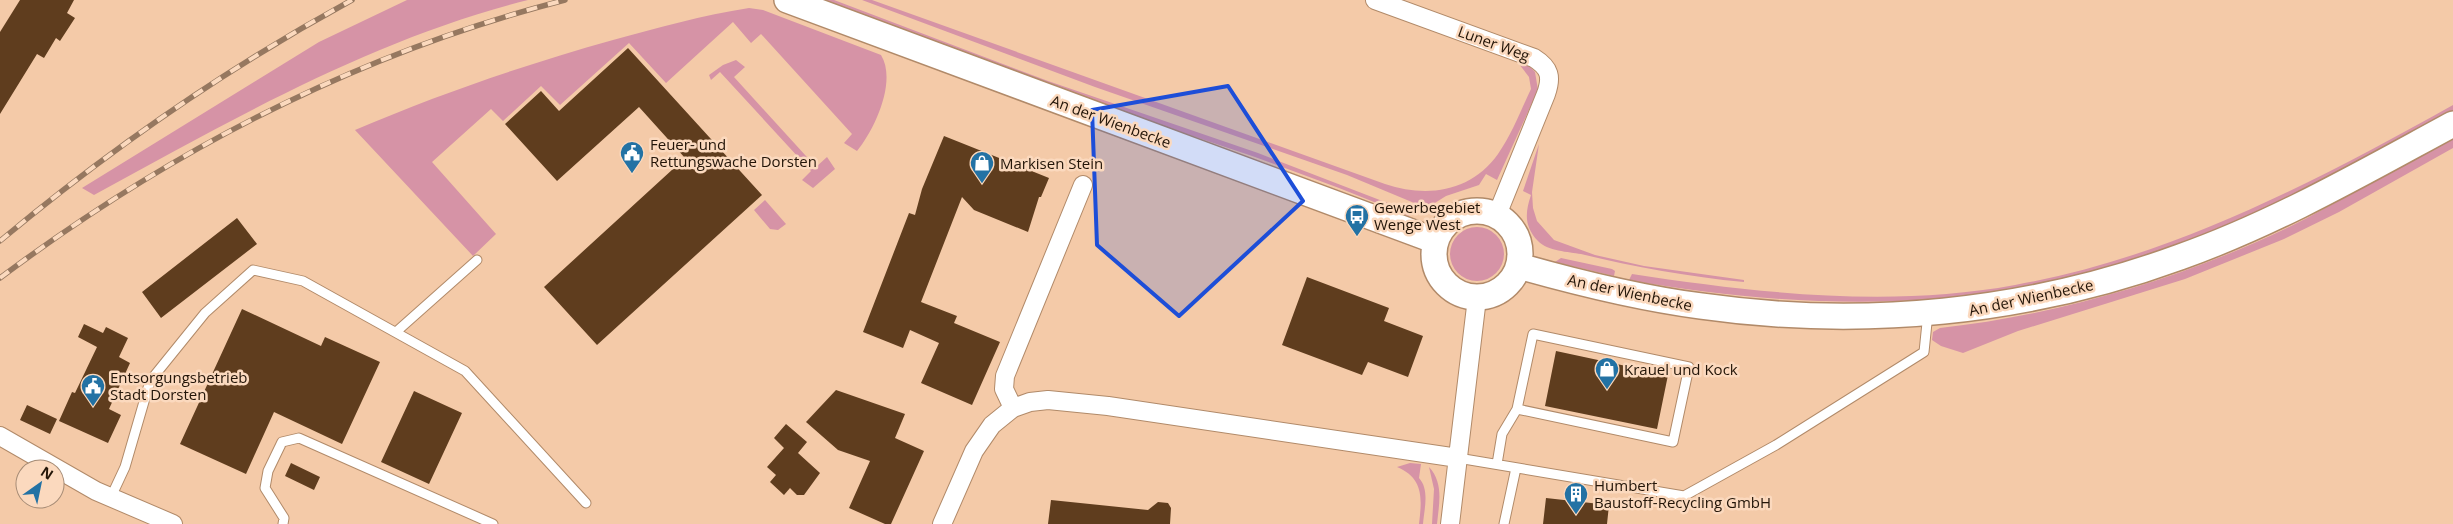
<svg xmlns="http://www.w3.org/2000/svg" width="2453" height="524" viewBox="0 0 2453 524" font-family="'Open Sans',sans-serif">
  <style>
    .green { fill: #d693a6 }
    .building { fill: #5f3d1e }
    .lines { fill: none; stroke-linecap: round; stroke-linejoin: round }
    .lane-casing { stroke: #b18a69; stroke-width: 11 }
    .street-casing { stroke: #b18a69; stroke-width: 20 }
    .secondary-casing { stroke: #b18a69; stroke-width: 28 }
    .lane { stroke: #fff; stroke-width: 9 }
    .street { stroke: #fff; stroke-width: 18 }
    .secondary { stroke: #fff; stroke-width: 25 }
    .rail-casing { stroke: #967860; stroke-width: 5.5 }
    .rail { stroke: #fbd9be; stroke-width: 4; stroke-dasharray: 11; stroke-linecap: butt }
    .marked { fill: #1d4ed8; fill-opacity: 0.2; stroke: #1d4ed8; stroke-width: 4; stroke-linejoin: round }
    .labels { text-anchor: middle; dominant-baseline: central; stroke-width: 5; stroke-linejoin: round; paint-order: stroke }
    .street-label { font-size: 15px; fill: #231508; stroke: #fbd9be }
    .poi-label { font-size: 15px; fill: #231508; stroke: #fbd9be; text-anchor: start }
  </style>
  <rect width="100%" height="100%" fill="#f4caa8"/>
  <path class="green" d="M407 0H528C373 39 233 119 94 195L82 188 319 42Z
    M818 0H834L1048 81 1258 153 1411 212 1409 216 1339 188 1255 157 1044 86Z
    M862 0H872L1385 184C1427 198 1471 192 1498 154 1512 134 1521 110 1531 89L1529 77 1519 64 1524 60 1535 72 1538 90 1497 180 1486 174 1479 185 1446 196 1430 206 1419 205 1347 175 1095 87Z
    M749 8 763 10 881 55C897 81 875 129 857 151L844 143 852 134 761 34 751 43 733 22 666 83 629 43 560 105 541 86 503 121 491 109 432 162 496 234 473 256 355 130C439 94 524 65 613 40 657 28 703 15 749 8Z
    M736 60 745 67 734 77 816 167 827 157 835 169 813 188 802 180 811 171 720 72 711 80 709 75 723 65Z
    M2453 105V112C2350 169 2245 229 2132 263 1967 313 1797 310 1629 280L1632 274C1756 293 1890 308 2015 285 2172 257 2315 182 2453 105Z
    M2453 138V148L2339 212 2284 239 2185 279 2018 331 1963 353 1941 346 1932 340 1933 332 1940 328C2065 314 2195 275 2307 218 2356 192 2404 165 2453 138Z
    M1539 144 1532 192 1533 208 1537 221 1554 240 1595 255 1644 266 1744 280V282C1689 277 1635 267 1581 254 1569 252 1547 251 1538 241 1524 226 1525 213 1531 195L1523 191Z
    M765 200 786 224 778 230 770 229 754 210Z
    M1450 254a27 27 0 1 1 54 0a27 27 0 1 1-54 0Z
    M1561 258 1612 269 1615 271 1614 276 1555 262Z
    M1410 463 1421 464 1419 478C1430 490 1424 510 1423 524H1419C1422 499 1424 478 1397 467Z
    M1429 467C1444 483 1439 504 1437 524H1432L1434 489Z"/>
  <path class="building" d="M20 0H74L67 13 75 18 60 41 56 38 44 58 37 54 0 114V32Z
    M628 48 762 195 597 345 544 287 685 158 639 107 557 181 505 124 541 91 559 111Z
    M944 136 1049 178 1041 197H1039L1028 232 974 210 962 197 921 302 957 316 954 323 1000 342 972 405 921 383 939 343 910 330 903 348 863 332 909 213 915 215 922 189Z
    M237 218 257 244 161 318 142 292Z
    M1307 277 1389 308 1384 321 1423 336 1408 377 1368 362 1362 375 1282 345Z
    M242 309 321 346 325 337 380 362 342 444 274 412 246 474 180 444Z
    M84 324 103 333 106 327 128 338 119 357 130 363 109 409 121 415 108 443 59 421 72 392 75 393 97 347 78 337Z
    M1556 351 1668 375 1657 429 1545 406Z
    M836 390 905 414 895 438 924 451 891 524H885L849 508 870 461 838 450 806 422Z
    M414 391 462 413 429 484 381 462Z
    M27 405 57 419 50 434 20 420Z
    M786 424 807 442 798 453 820 473 804 495H797L790 488 784 495 770 482 776 475 767 467 784 448 774 438Z
    M291 463 320 477 314 490 285 476Z
    M1546 498 1609 505 1607 524H1543Z
    M1051 500 1148 510 1158 502 1168 503 1171 508 1170 524H1048Z"/>
  <g class="lines">
    <g class="lane-casing">
      <path id="lane" d="M396 332 477 260
        M1458 458 1684 496 1776 445 1924 352 1928 313
        M1497 464 1502 434 1517 409 1533 334 1689 367 1673 442 1517 409
        M111 497 125 467 150 381 205 313 253 270 303 281 465 371 586 503
        M283 524 284 518 265 488 268 471 282 442 299 438 493 524
        M1504 524 1516 468"/>
    </g>
    <g class="street-casing">
      <path id="street" d="M1375 0 1534 58C1550 68 1552 77 1546 94L1497 215
        M1013 408 1004 389 1005 376 1083 185
        M0 436 96 491 173 524
        M942 524 974 451 992 425 1013 408 1030 402 1048 400 1108 406 1458 458
        M1450 524 1477 298"/>
    </g>
    <g class="secondary-casing">
      <path id="secondary" d="M787 0 1436 241
        M1434 254a43 43 0 1 1 86 0a43 43 0 1 1-86 0Z
        M1519 266C1579 283 1640 298 1701 306 1862 329 2027 313 2180 257 2276 223 2364 172 2453 124"/>
    </g>
    <use href="#lane" class="lane"/>
    <use href="#street" class="street"/>
    <use href="#secondary" class="secondary"/>
    <g class="rail-casing">
      <path id="rail" d="M0 241C109 150 227 68 352 0
        M0 278C171 150 358 53 565 0"/>
    </g>
    <use href="#rail" class="rail"/>
  </g>
  <path class="marked" d="M1228 86 1303 201 1179 316 1097 245 1092 110Z"/>
  <defs>
    <g id="civic-pin" transform="scale(1.25)"><path d="M0 17L-7.5 6A9.5 9.5 0 1 1 7.5 6Z" fill="#2372a4" stroke="#fbd9be"/><path d="M-.6-6.5H3V-4.5H.6V-3L4-1V1h2V6H-6V1h2V-1L-.6-3ZM-1.2 2.5V6h2.4V2.5Z" fill="#fff"/></g>
    <g id="shop-pin" transform="scale(1.25)"><path d="M0 17L-7.5 6A9.5 9.5 0 1 1 7.5 6Z" fill="#2372a4" stroke="#fbd9be"/><path d="M-5-2.5h2.3a2.7 3.5 0 0 1 5.4 0H5L5.5 6h-11ZM-1.5-2.5h3a1.5 2.3 0 0 0-3 0Z" fill="#fff"/></g>
    <g id="bus-pin" transform="scale(1.25)"><path d="M0 17L-7.5 6A9.5 9.5 0 1 1 7.5 6Z" fill="#2372a4" stroke="#fbd9be"/><path d="M-5-6H5V4H4V6H2V4H-2V6H-4V4H-5ZM-3.5-4V0h7V-4ZM-3.5 1.2v1.5H-2V1.2ZM2 1.2v1.5H3.5V1.2Z" fill="#fff"/></g>
    <g id="building-pin" transform="scale(1.25)"><path d="M0 17L-7.5 6A9.5 9.5 0 1 1 7.5 6Z" fill="#2372a4" stroke="#fbd9be"/><path d="M-4-6H4V6H1V3H-1V6H-4ZM-2.5-4.3h1.7v1.8h-1.7ZM.8-4.3h1.7v1.8H.8ZM-2.5-1h1.7V.8h-1.7ZM.8-1h1.7V.8H.8Z" fill="#fff"/></g>
  </defs>
  <g fill-rule="evenodd">
    <use href="#civic-pin" x="632" y="153"/>
    <use href="#shop-pin" x="982" y="163"/>
    <use href="#bus-pin" x="1357" y="216"/>
    <use href="#shop-pin" x="1607" y="369"/>
    <use href="#civic-pin" x="93" y="386"/>
    <use href="#building-pin" x="1576" y="494"/>
  </g>
  <g class="labels">
    <g class="street-label">
      <text transform="translate(1494 43) rotate(20)">Luner Weg</text>
      <text transform="translate(1111 121) rotate(20)">An der Wienbecke</text>
      <text transform="translate(1630 292) rotate(12)">An der Wienbecke</text>
      <text transform="translate(2031 297) rotate(-12)">An der Wienbecke</text>
    </g>
    <g class="poi-label">
      <text x="650" y="144">Feuer- und<tspan x="650" dy="17">Rettungswache Dorsten</tspan></text>
      <text x="1000" y="163">Markisen Stein</text>
      <text x="1374" y="207">Gewerbegebiet<tspan x="1374" dy="17">Wenge West</tspan></text>
      <text x="1624" y="369">Krauel und Kock</text>
      <text x="110" y="377">Entsorgungsbetrieb<tspan x="110" dy="17">Stadt Dorsten</tspan></text>
      <text x="1594" y="485">Humbert<tspan x="1594" dy="17">Baustoff-Recycling GmbH</tspan></text>
    </g>
  </g>
  <g transform="translate(40 484) rotate(33)"><circle r="24" fill="#fbd9be" stroke="#a58b75"/>
  <path d="M0-4L9 19L0 12L-9 19Z" fill="#2372a4"/>
  <text y="-8" font-size="14" font-weight="bold" text-anchor="middle" fill="#231508">N</text>
  </g>
</svg>
